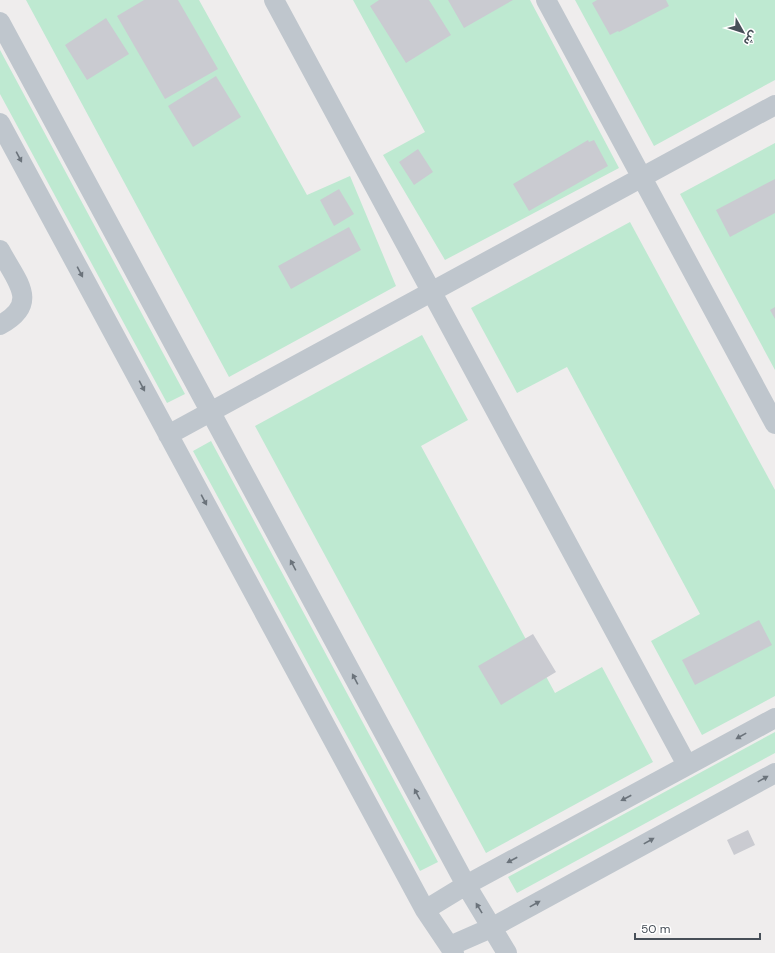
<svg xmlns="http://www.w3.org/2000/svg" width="775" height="953" viewBox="0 0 775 953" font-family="'DM Sans','Noto Sans Arabic',sans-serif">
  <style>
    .green { fill: #bee9d1 }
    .building { fill: #cacbd1 }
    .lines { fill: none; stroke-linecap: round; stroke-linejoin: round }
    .minor { stroke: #bfc6cd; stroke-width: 20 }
    .oneway { fill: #6b737b }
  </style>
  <rect width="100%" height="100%" fill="#efeded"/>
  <path class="green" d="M26 0H199L307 195 350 176 396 286 229 377Z
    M353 0H530L619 168 445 260 383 155 425 132Z
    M575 0H775V80L654 146Z
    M0 50 185 394 167 403 0 94Z
    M775 143V370L680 194Z
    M630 222 775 490V696L702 735 651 641 700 614 567 367 517 393 471 308Z
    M422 335 468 420 421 446 555 693 602 667 653 762 486 853 255 426Z
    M211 441 438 862 420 871 193 451Z
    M775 732V753L517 893 508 877Z"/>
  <path class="building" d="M144 0H178L218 69 165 99 117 16Z
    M379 0H429L451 35 406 63 370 6Z
    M448 0H513L464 28Z
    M597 0H666L669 6 619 32 618 31 610 35 592 3Z
    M106 18 129 54 87 80 65 45Z
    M216 76 241 117 193 147 168 106Z
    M588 140 589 142 594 140 608 166 529 211 513 184Z
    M418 149 433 172 414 185 399 162Z
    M775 179V213L730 237 716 210Z
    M339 189 354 214 334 226 320 200Z
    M349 227 361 250 291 289 278 266Z
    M775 307V319L770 310Z
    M759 620 772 645 695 685 682 660Z
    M533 634 556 672 501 705 478 666Z
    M748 830 755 845 734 855 727 840Z"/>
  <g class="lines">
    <path class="minor" d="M274 0 687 765
      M546 0 775 424
      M0 22 466 885 507 953
      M0 123 425 910 454 953
      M0 250C16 281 41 303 0 325
      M168 435 775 105
      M425 910 466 885 775 718
      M450 946 491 928 775 773"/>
  </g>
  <defs><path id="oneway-solid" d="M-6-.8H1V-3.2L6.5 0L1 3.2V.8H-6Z"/></defs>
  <g class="oneway">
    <use href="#oneway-solid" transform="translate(19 157) rotate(62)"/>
    <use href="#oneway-solid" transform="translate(80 272) rotate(62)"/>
    <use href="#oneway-solid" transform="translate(142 386) rotate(62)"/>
    <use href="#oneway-solid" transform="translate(204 500) rotate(62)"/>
    <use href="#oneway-solid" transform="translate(293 565) rotate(-118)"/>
    <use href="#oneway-solid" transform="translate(355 679) rotate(-118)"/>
    <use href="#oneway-solid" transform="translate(741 736) rotate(151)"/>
    <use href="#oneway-solid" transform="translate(763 779) rotate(-29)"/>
    <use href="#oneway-solid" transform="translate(417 794) rotate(-118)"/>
    <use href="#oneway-solid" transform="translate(626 798) rotate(152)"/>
    <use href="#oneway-solid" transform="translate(649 841) rotate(-29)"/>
    <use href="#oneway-solid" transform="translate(512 860) rotate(152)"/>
    <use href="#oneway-solid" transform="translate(535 904) rotate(-29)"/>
    <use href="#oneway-solid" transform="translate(479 908) rotate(-121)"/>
  </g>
  <g transform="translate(743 32) rotate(129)" stroke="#ffffff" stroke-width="3" paint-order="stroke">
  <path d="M0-3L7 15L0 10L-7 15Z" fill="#474f58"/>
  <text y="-6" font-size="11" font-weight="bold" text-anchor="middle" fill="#474f58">ش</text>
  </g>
  <path d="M635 933v6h125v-6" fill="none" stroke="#474f58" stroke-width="2"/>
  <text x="641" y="933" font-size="12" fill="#474f58" stroke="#ffffff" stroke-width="3" paint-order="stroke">50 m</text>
</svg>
